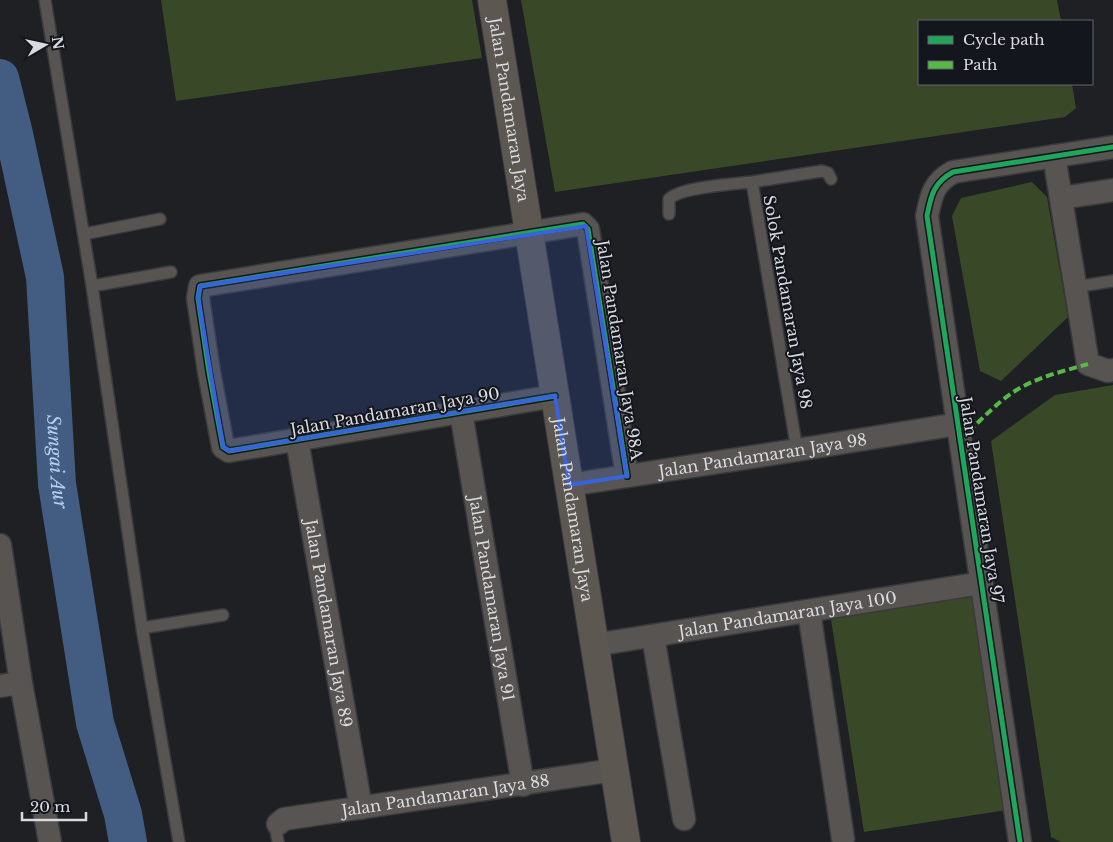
<svg xmlns="http://www.w3.org/2000/svg" width="1113" height="842" viewBox="0 0 1113 842" font-family="'Libre Baskerville',serif">
  <style>
    .green { fill: #394827 }
    .lines { fill: none; stroke-linecap: round; stroke-linejoin: round }
    .river { stroke: #435d82; stroke-width: 38 }
    .lane-casing { stroke: #393a3d; stroke-width: 14 }
    .street-casing { stroke: #393a3d; stroke-width: 25 }
    .secondary-casing { stroke: #393a3d; stroke-width: 30 }
    .lane { stroke: #575451; stroke-width: 11 }
    .street { stroke: #575451; stroke-width: 22 }
    .secondary { stroke: #5c5851; stroke-width: 28 }
    .quiet { stroke: #58b947; stroke-width: 4; stroke-dasharray: 8 4; stroke-linecap: butt }
    .cycleway-casing { stroke: #13161c; stroke-width: 8 }
    .cycleway { stroke: #20a55d; stroke-width: 5 }
    .marked { fill: #3963d9; fill-opacity: 0.2; stroke: #3963d9; stroke-width: 4; stroke-linejoin: round }
    .labels { text-anchor: middle; dominant-baseline: central; stroke-width: 4; stroke-linejoin: round; paint-order: stroke }
    .street-label { font-size: 16px; fill: #d9dbe0; stroke: #13161c }
    .water-label { font-size: 18px; font-style: italic; fill: #b4cff5; stroke: #13161c }
  </style>
  <rect width="100%" height="100%" fill="#1e2024"/>
  <path class="green" d="M161 0H472L482 58 176 101Z
    M521 0H1057L1061 21H919V84H1072L1076 108 1065 117 555 192Z
    M1032 182 1047 197 1068 317 1001 381 980 371 952 216 961 198Z
    M1113 385V842H1061L1051 837 991 441 1055 395Z
    M974 590 1007 810 864 832 830 613Z"/>
  <g class="lines">
    <path class="river" id="s1" d="M0 78 14 134 45 277 57 484 95 723 123 814 128 842"/>
    <g class="lane-casing">
      <path id="lane" d="M45 0 92 286 142 628 179 842
        M669 214V199C681 187 733 184 752 182
        M84 234 160 219
        M92 286 171 272
        M1075 287 1113 281
        M797 450 752 182 822 171 828 173 831 179
        M142 628 223 615
        M278 842 276 830 278 824"/>
    </g>
    <g class="street-casing">
      <g id="street">
        <path d="M1054 156 1088 364 1108 371 1113 370"/>
        <path d="M1061 198 1113 190"/>
        <path d="M555 396 229 451 223 447 209 372 198 298 200 286 583 224 588 229 627 476"/>
        <path id="s2" d="M461 412 523 785"/>
        <path id="s3" d="M297 440 361 808"/>
        <path id="s4" d="M569 485 797 450 958 424"/>
        <path d="M0 545 21 683 50 842"/>
        <path d="M809 611 843 839"/>
        <path d="M653 636 684 819"/>
        <path id="s5" d="M594 645 982 583"/>
        <path d="M0 686 21 683"/>
        <path id="s6" d="M278 824 284 819 614 770"/>
        <path d="M1020 842 927 216C931 196 933 183 953 172L1113 147"/>
      </g>
    </g>
    <g class="secondary-casing">
      <g id="secondary">
        <path id="s7" d="M492 0 626 842"/>
      </g>
    </g>
    <use href="#lane" class="lane"/>
    <use href="#street" class="street"/>
    <use href="#secondary" class="secondary"/>
    <path class="quiet" d="M960 440C978 423 995 404 1015 391 1037 377 1064 371 1088 364"/>
    <g class="cycleway-casing">
      <path id="cycleway" d="M555 396 229 451 223 447 209 372 198 298 200 286 583 224 588 229 627 476
        M1020 842 927 216C931 196 933 183 953 172L1113 147"/>
    </g>
    <use href="#cycleway" class="cycleway"/>
  </g>
  <path class="marked" d="M586 226 627 476 569 485 555 396 229 451 223 447 198 298 200 286Z"/>
  <g class="labels">
    <g class="street-label">
      <text stroke="none"><textPath href="#s7" startOffset="111">Jalan Pandamaran Jaya</textPath></text>
      <text transform="translate(788 302) rotate(80)">Solok Pandamaran Jaya 98</text>
      <text transform="translate(620 350) rotate(81)">Jalan Pandamaran Jaya 98A</text>
      <text transform="translate(395 411) rotate(-10)">Jalan Pandamaran Jaya 90</text>
      <text stroke="none"><textPath href="#s4" startOffset="196">Jalan Pandamaran Jaya 98</textPath></text>
      <text transform="translate(982 500) rotate(81)">Jalan Pandamaran Jaya 97</text>
      <text stroke="none"><textPath href="#s7" startOffset="516">Jalan Pandamaran Jaya</textPath></text>
      <text stroke="none"><textPath href="#s2" startOffset="189">Jalan Pandamaran Jaya 91</textPath></text>
      <text stroke="none"><textPath href="#s5" startOffset="196">Jalan Pandamaran Jaya 100</textPath></text>
      <text stroke="none"><textPath href="#s3" startOffset="186">Jalan Pandamaran Jaya 89</textPath></text>
      <text stroke="none"><textPath href="#s6" startOffset="171">Jalan Pandamaran Jaya 88</textPath></text>
    </g>
    <g class="water-label">
      <text stroke="none"><textPath href="#s1" startOffset="389">Sungai Aur</textPath></text>
    </g>
  </g>
  <rect x="918" y="20" width="175" height="65" fill="#13161c" stroke="#62656a"/>
  <rect x="928" y="36" width="25" height="8" fill="#20a55d" stroke="#62656a"/>
  <text x="963" y="45" font-size="15" fill="#d9dbe0">Cycle path</text>
  <rect x="928" y="61" width="25" height="8" fill="#58b947" stroke="#62656a"/>
  <text x="963" y="70" font-size="15" fill="#d9dbe0">Path</text>
  <g transform="translate(45 45) rotate(81)" stroke="#13161c" stroke-width="4" paint-order="stroke">
  <path d="M0-4L9 19L0 12L-9 19Z" fill="#d9dbe0"/>
  <text y="-8" font-size="14" font-weight="bold" text-anchor="middle" fill="#d9dbe0">N</text>
  </g>
  <path d="M22 812v8h64v-8" fill="none" stroke="#d9dbe0" stroke-width="2.5"/>
  <text x="30" y="812" font-size="15" fill="#d9dbe0" stroke="#13161c" stroke-width="4" paint-order="stroke">20 m</text>
</svg>
